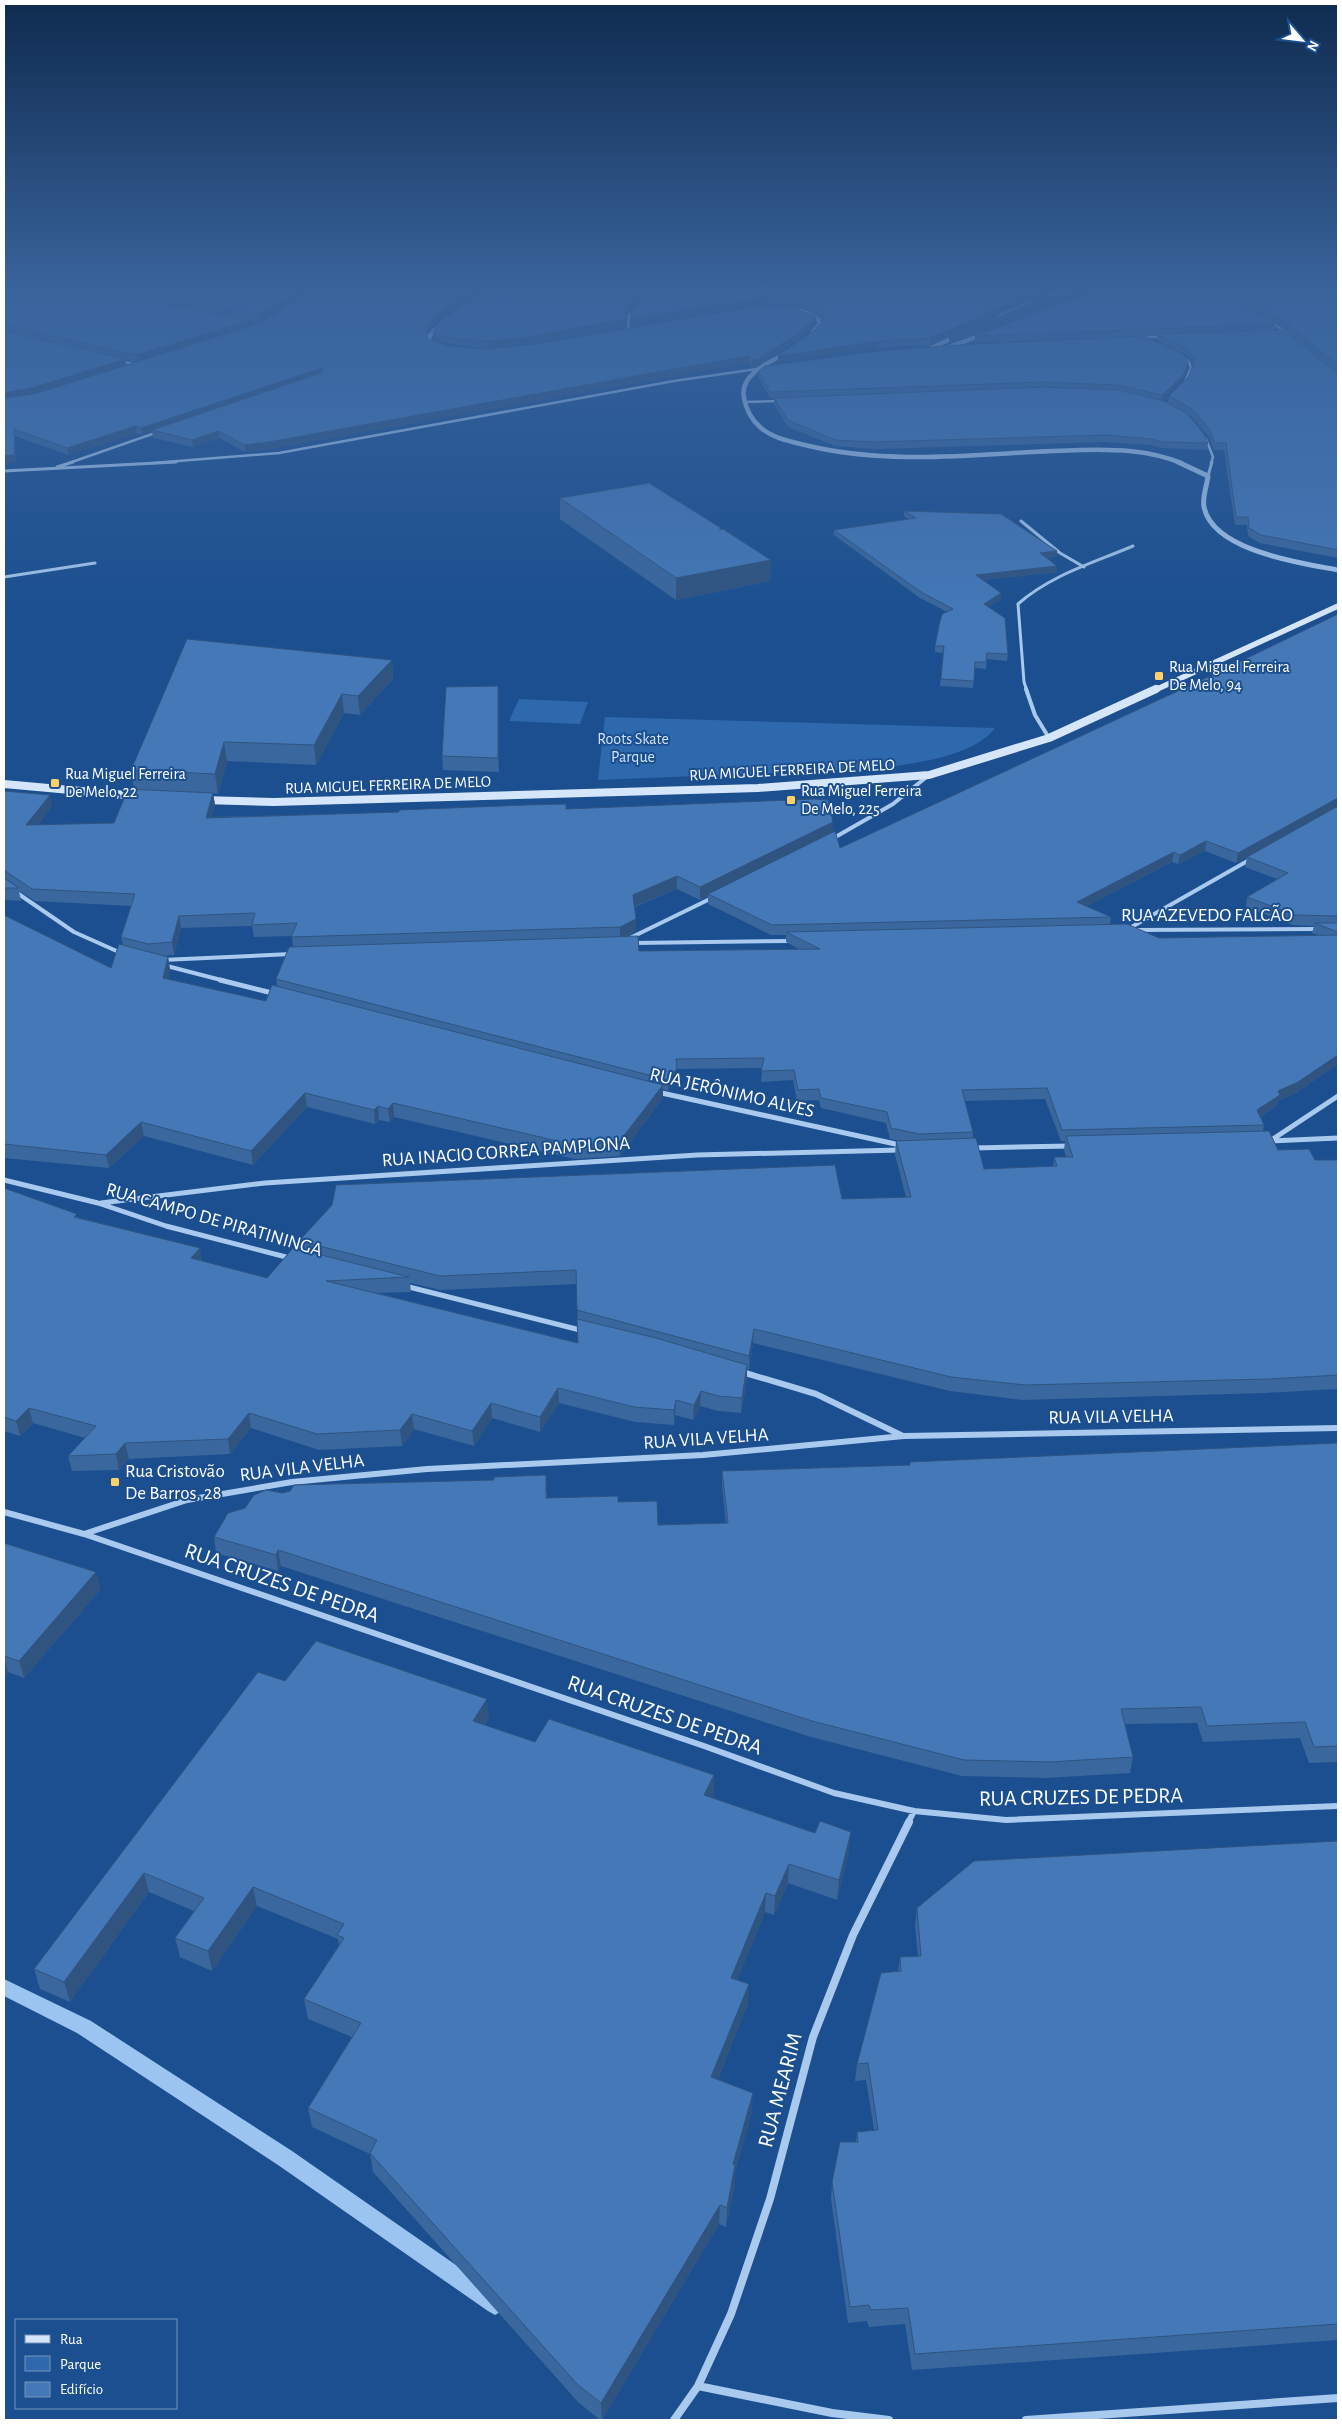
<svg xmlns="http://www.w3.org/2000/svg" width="1342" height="2424" viewBox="0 0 1342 2424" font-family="'Alegreya Sans',sans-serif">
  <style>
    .green { fill: #2e69ad }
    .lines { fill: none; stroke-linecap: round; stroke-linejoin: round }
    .stream { fill: #9cc4f0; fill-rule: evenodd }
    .minor-far5 { stroke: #a9c9ee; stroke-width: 2.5 }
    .minor-far4 { stroke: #a9c9ee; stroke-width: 3 }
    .minor-far3 { stroke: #a9c9ee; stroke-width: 4 }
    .minor-far2 { stroke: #a9c9ee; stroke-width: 5 }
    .minor-far1 { stroke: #a9c9ee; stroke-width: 6 }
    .minor { stroke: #a9c9ee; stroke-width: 8 }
    .tertiary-far1 { stroke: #a9c9ee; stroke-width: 4.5 }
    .tertiary { stroke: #a9c9ee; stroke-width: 5 }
    .secondary-far1 { stroke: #d6e6fa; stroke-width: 5.5 }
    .secondary { stroke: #d6e6fa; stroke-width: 8 }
    .wall { fill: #3a679d; fill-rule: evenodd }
    .shaded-wall { fill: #305480 }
    .building { fill: #4478b7; stroke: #305480 }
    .poi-dot { fill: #ffd166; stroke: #1b4f8f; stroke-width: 2 }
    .labels { text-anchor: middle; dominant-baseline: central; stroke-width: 4; stroke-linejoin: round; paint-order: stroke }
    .far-poi-label { font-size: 16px; fill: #fff; stroke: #1b4f8f; text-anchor: start }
    .far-park-label { font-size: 16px; fill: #cfe3fa; stroke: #1b4f8f }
    .far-street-label { font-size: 16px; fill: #fff; stroke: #1b4f8f }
    .street-label { font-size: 19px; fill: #fff; stroke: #1b4f8f }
    .poi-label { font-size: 19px; fill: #fff; stroke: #1b4f8f; text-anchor: start }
    .near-street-label { font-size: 22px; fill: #fff; stroke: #1b4f8f }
  </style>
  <rect width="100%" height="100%" fill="#1b4f8f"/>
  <path class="green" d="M519 699 588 702 580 724 509 721Z
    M605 717 995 728C973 758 909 764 872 769L598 780Z"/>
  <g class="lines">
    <path class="stream" d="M4 1979 91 2021 292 2151 502 2297 506 2304 502 2311 495 2315 488 2311 278 2165 77 2033 4 1996Z"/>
    <path class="minor-far5" d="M1271 322 1287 333
      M628 329 629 316 637 308
      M1143 337H1162
      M1182 356 1189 362 1191 368 1185 382
      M119 361 138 365
      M744 402 779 401
      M1206 439 1213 457 1211 463
      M69 463 158 432
      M153 463 279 453 674 381 757 369"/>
    <path class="minor-far4" d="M57 467 73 462
      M4 471 176 462
      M1208 476 1212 462
      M1021 521 1060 553 1084 567
      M4 577 95 563
      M1027 691 1024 682 1018 604C1051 575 1093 563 1133 546"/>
    <path class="minor-far3" d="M1026 689 1035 715 1049 738
      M832 839 893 804 929 775
      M4 884 74 932 121 953
      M1128 929 1251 859
      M1136 930 1318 929
      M630 938 714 897
      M634 943 790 941
      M162 960 291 954
      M163 965 225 981"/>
    <path class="minor-far2" d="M220 980 276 994
      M657 1092 900 1145
      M1268 1141 1338 1138
      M1270 1141 1338 1096
      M973 1148 1070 1146
      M4 1180 98 1203 166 1226 290 1258
      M101 1203 265 1183 697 1155 900 1150
      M405 1286 584 1331"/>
    <path class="minor-far1" d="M742 1372 816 1394 903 1436
      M4 1512 84 1534 704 1746 834 1793 914 1811 1006 1820 1338 1806
      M84 1534 187 1500 292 1482 427 1469 703 1455 904 1436 1338 1428
      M908 1823 914 1811"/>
    <path class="minor" d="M698 2386 832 2413 889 2420
      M674 2420 698 2386 731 2314 770 2199 813 2037 853 1935 909 1822
      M1026 2420 1338 2398"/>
    <path class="tertiary-far1" d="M1091 295 1140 284
      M1049 297 1100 284
      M794 310 805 312 819 320 820 324 813 332
      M1000 316 1032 303
      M438 346 430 342 429 336 446 319
      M946 348 985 334
      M929 349 959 335
      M787 353C770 362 739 374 744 398 746 409 752 420 760 427 773 439 793 442 809 446 899 467 989 452 1080 450 1114 449 1150 450 1181 463"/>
    <path class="tertiary" d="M1178 462 1208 476C1207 486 1202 497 1204 507 1213 551 1301 563 1338 570"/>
    <path class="secondary-far1" d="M1153 691 1338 606"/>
    <path class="secondary" d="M4 784 137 796
      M202 800 274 802 758 788 929 775 1049 738 1156 689"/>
  </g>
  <path class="wall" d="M4 284H65L250 320 251 326H252L269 318 306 294 261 322 67 284H490L435 322 426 334 427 338 447 346 487 349 529 345 753 307 793 308 816 317V323L800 338 758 366 751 367 749 363 729 366 264 450 245 452 220 438 193 447 153 438 152 431 142 435 137 434 68 455 15 436 16 462 4 463ZM299 285 315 288 308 293 307 287ZM125 359 137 362 126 365Z
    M494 284H662L631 309 626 315 625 326 528 343 487 348 449 344 434 339 433 332Z
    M663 284H1087L1035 298 930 345 878 348 778 362V356L815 330 823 321 822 317 795 306 766 304 631 324Z
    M1211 284H1338V558L1260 543 1248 536 1247 525H1235L1224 450H1214L1209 437 1191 416 1168 403 1169 396 1189 376 1193 364 1188 356 1157 341V335L975 343V336ZM1275 324 1285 330 1289 331 1290 334 1337 373 1274 330Z
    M1188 362V367L1183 379 1161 400 1042 387 770 398 758 377V372Z
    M774 398 1208 443 1207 450 1162 448 1150 445 1105 442 873 449 835 446 788 427 774 404Z
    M560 498 721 530 770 581 676 600 560 519Z
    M904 511 1057 556 1046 558 1057 566V572L983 580 1001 593 1000 600 988 607 1008 654 1007 661 987 659 986 669 975 668 973 688 940 686 943 653 935 652V646L947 612 920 598 834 535V530L908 519 904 516Z
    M1338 614V1064L1296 1093 1278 1101 1277 1105 1261 1117 1264 1125 1263 1131 1278 1150 1315 1160H1338V1389L1265 1393 1023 1400 950 1391 753 1343 749 1370 747 1369V1380L741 1413 718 1411 700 1406 693 1420 675 1415 674 1425 635 1422 559 1403 540 1432 492 1418 474 1446 414 1429 402 1446 319 1450 251 1428 230 1454 129 1459 119 1470 72 1471 68 1456 85 1438 33 1423 20 1436 4 1431V1188L77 1217 200 1248 202 1261 267 1278 300 1250 299 1241 842 1199 906 1197 895 1155 896 1141H902L890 1139 886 1123 821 1108 819 1100 797 1101 793 1080 761 1082 762 1068 677 1069V1079L668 1091 663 1089V1098L620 1156 575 1159 394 1117 390 1122 379 1120 375 1124 307 1107 253 1165 144 1136 109 1168 4 1158V915L111 968 123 945 121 937 131 906 35 901 19 891 21 901 4 900V791L52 807 38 825 114 823 134 789 131 770 392 660 393 679 360 715 344 713 316 765 227 761 218 794 213 793 215 805 211 817 566 809 833 822V833L840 848 1208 677ZM1205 851 1236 863 1247 857 1245 867 1277 879 1247 897 1246 907 1293 925 1314 926 1312 933 1318 935 1159 938 1110 924 1111 917 1087 906 1172 862 1178 864ZM677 889 700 900 708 896V904L771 935H786V942L799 949 639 951 626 937 636 931 635 907ZM252 926 254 937 292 936 293 947 276 979 277 986 266 1001 168 979 170 970 168 957 163 956 174 955 181 928ZM1045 1099 1061 1141H1065L1064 1150 1066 1157H1054L1053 1167 984 1169 973 1139V1132L965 1101ZM410 1283 441 1290 577 1284 578 1343 377 1293 411 1292Z
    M498 699 499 772 443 770 442 756Z
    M1338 1443V1762L1309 1763 1300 1738 1203 1742 1197 1723 1125 1724 1133 1757 1130 1773 1046 1778 962 1776 811 1737 281 1566 278 1571 216 1553 214 1537 245 1508 283 1493 547 1491V1498L618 1502 658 1525 726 1523 722 1487V1471L910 1465Z
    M4 1543 101 1589 24 1678 8 1672 4 1677Z
    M285 1681 489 1718 485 1725 535 1742 714 1775V1795L712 1798 849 1851 837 1900 788 1883 774 1915 765 1912 737 1980 748 2003 718 2079 752 2112 735 2172V2184L726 2227 719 2224 602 2420H600L578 2402 373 2172 370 2154 312 2127 308 2108 352 2037 308 2019 304 1999 339 1946 338 1939 257 1906 212 1971 180 1957 175 1938 194 1911 149 1892 70 2002 40 1989 34 1969Z
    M1338 1841V2340L912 2370 905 2324 869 2327 867 2321 848 2323 831 2199 832 2182 856 2142 857 2132 874 2130 866 2080 855 2081 857 2064 898 1972 900 1957 918 1956 915 1926 917 1908Z"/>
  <path class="shaded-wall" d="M315 284H322L315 288Z
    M481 284H490L435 322 425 335V328L435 316Z
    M654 284H662L631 309 626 315 625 326 528 343 487 348V341L626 309 631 303Z
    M1065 284H1087L1035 298 930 345 931 338 1035 292Z
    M1102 284H1125L1056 301 949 344V337L1057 295Z
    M307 287 308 293 261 322 260 315Z
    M767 298 766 304 631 324V318Z
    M816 317V323L800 338 758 366 751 367 752 360Z
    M250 320 251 326 138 362 137 355Z
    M879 341 878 348 778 362V356Z
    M749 356V363L264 450 245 452 244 445Z
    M125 359 126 366 33 395 4 400V393Z
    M1188 362V367L1183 379 1161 400 1162 395Z
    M322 368 323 374 152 430V431L142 435 141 428Z
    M136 426 137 434 68 455 67 448Z
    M14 429 15 436 16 462 4 463V456Z
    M219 431 220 438 193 447 192 440Z
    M1057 551V556L1039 558 1040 553Z
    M771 560 770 581 676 600V578Z
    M1057 566V572L975 581 976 575Z
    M1001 593 1000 600 983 610 984 604Z
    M392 660 393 679 360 715 358 696Z
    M498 686V699L499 772 498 758Z
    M342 694 344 713 316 765 314 745Z
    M224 742 227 761 218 794 215 774Z
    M213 793 215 805 208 830 206 818Z
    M50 795 52 807 29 837 26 825Z
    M1338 798V806L1236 863 1238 853Z
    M833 822V834L708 894V896L700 900V887Z
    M1206 841 1205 851 1178 864 1180 855Z
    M1174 852 1172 862 1076 912 1077 902Z
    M677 876V889L633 907V895Z
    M179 916 181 928 174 955 172 942Z
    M636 919V931L620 939V927Z
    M168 957 170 970 165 990 163 978Z
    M1338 1055V1064L1296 1093 1278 1101 1277 1105 1255 1121 1257 1110 1278 1091Z
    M677 1068V1079L668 1091V1080Z
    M663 1085V1098L620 1156 619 1142Z
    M305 1093 307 1107 253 1165 251 1151Z
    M393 1103 394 1117 390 1122 388 1109Z
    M378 1106 379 1120 375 1124 374 1110Z
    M141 1122 144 1136 109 1168 106 1155Z
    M200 1248 202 1263 191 1258Z
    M754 1329 753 1343 749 1370V1356Z
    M747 1365V1380L741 1413 742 1398Z
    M558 1388 559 1403 540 1432V1417Z
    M701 1391 700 1406 693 1420 694 1405Z
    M676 1400 675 1415 674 1425V1410Z
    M491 1403 492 1418 474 1446 472 1431Z
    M29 1408 33 1423 20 1436 16 1421Z
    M249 1413 251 1428 230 1454 228 1439Z
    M412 1414 414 1429 402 1446 400 1430Z
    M125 1443 129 1459 119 1470 116 1454Z
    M278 1550 281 1566 278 1571 276 1555Z
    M96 1572 101 1589 24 1678 19 1661Z
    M4 1658 8 1672 4 1677Z
    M487 1699 489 1718 475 1740 473 1721Z
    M714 1775V1795L703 1815 704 1795Z
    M851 1832 849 1851 837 1900 839 1880Z
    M789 1864 788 1883 774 1915 775 1896Z
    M144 1873 149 1892 70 2002 64 1982Z
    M253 1887 257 1906 212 1971 208 1951Z
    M766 1893 765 1912 730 1997 731 1978Z
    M749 1984 748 2003 711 2096V2077Z
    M753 2093 752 2112 735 2172V2184L726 2227 727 2208 733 2164Z
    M720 2205 719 2224 602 2420 601 2403Z"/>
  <path class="building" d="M4 284H65L250 320 137 355 4 325Z
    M97 284H289L307 287 260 315Z
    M321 284H481L435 316 425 328 427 338 447 346 487 349 529 345 753 307 793 308 816 317 800 332 758 359 752 360 749 356 730 359 263 443 244 445 219 431 192 440 152 430 321 373 323 370 322 368 141 428 136 426 67 448 14 429 15 455 4 456V398L34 394 252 326 269 318Z
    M494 284H654L631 303 626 309 625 319 527 337 487 341 449 338 433 332 440 322Z
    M663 284H1065L1035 292 931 338 879 341 778 356 815 330 824 319 822 311 795 300 767 298 631 318 632 311 635 307Z
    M1095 284H1102L1057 295 949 337 1038 300Z
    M1135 284H1210L1275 324 975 336 1060 303Z
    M1221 284H1338V365L1291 327 1290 324H1286Z
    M1284 330 1337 373H1338V550L1261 535 1249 528 1248 517H1236L1226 443H1215L1210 430 1192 409 1169 396 1189 376 1195 359 1189 349 1157 334Z
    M4 331 125 359 32 388 4 393Z
    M1144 336 1184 355 1188 362 1184 374 1162 395 1119 385 1043 382 770 392 758 372 765 366 880 351 957 345Z
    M1043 387 1118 390 1164 401 1188 414 1204 434 1208 443 1163 442 1151 439 1106 435 874 442 835 440 788 420 774 398Z
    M649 483 721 528 719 530 723 529 771 560 676 578 560 498Z
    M904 511 1001 514 1057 551 1040 553 1057 566 976 575 1001 593 984 604 1005 618 1008 654 987 653 986 662H975L974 681 941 679 944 646H935L939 625 942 614 953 609 921 592 834 530 916 518Z
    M1338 614V798L1238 853 1206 841 1180 855 1174 852 1077 902 1111 917 772 925 708 894 835 831 840 848 1208 677Z
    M187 639 392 660 358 696 342 694 314 745 224 742 215 774 131 770Z
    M498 686V758L442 756 446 687Z
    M128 789 213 793 206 818 399 812V810L526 805 566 804V809L814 799 828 800 833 822 700 887 677 876 633 895 636 919 620 927 291 937 297 923 252 925 255 913 179 916 172 942 148 944 121 937 135 894 32 889 4 870V791L50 795 26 825 114 823Z
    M1338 806V916L1295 915 1247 897 1288 873 1247 857Z
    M4 878 19 888H4Z
    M4 915 111 968 119 944 168 957 163 978 266 1001 272 985 663 1085 619 1142 575 1145 393 1103 388 1109 378 1106 374 1110 305 1093 251 1151 141 1122 106 1155 4 1144Z
    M1314 923H1338V932Z
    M1127 924 1159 938 1338 935V1055L1298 1082 1278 1091 1280 1095 1257 1110 1264 1125 1062 1130 1047 1088 962 1090 973 1132 919 1134 891 1128 887 1112 821 1098 819 1089 798 1090 794 1070 761 1071 764 1058 676 1059 677 1068 668 1080 276 979 289 947 638 936 639 951 820 949 786 932Z
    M1269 1131 1278 1150 1309 1149 1315 1160H1338V1375L1269 1379 1025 1385 951 1377 754 1329 749 1356 577 1310 576 1270 440 1276 299 1241 332 1205 336 1185 835 1165 842 1199 911 1197 896 1141 976 1138 984 1169 1057 1166 1054 1157H1073L1066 1136Z
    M4 1188 77 1214 74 1217 200 1248 191 1258 267 1278 293 1248 409 1277 326 1281 578 1343 577 1319 656 1338 747 1365 742 1398 718 1396 701 1391 694 1405 676 1400 674 1410 634 1407 558 1388 540 1417 491 1403 472 1431 412 1414 400 1430 317 1434 249 1413 228 1439 125 1443 116 1454 68 1456 96 1426 29 1408 16 1421 4 1417Z
    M1338 1443V1746L1314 1747 1305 1722 1207 1726 1201 1707 1121 1709 1133 1757 1049 1762 964 1760 812 1721 278 1550 276 1555 214 1537 228 1513 245 1508 254 1495 266 1490 283 1493 290 1491 294 1485 494 1480V1477L546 1475V1498L618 1496V1502L657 1501 658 1525 728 1523 722 1471 910 1465V1462Z
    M4 1543 96 1572 19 1661 4 1656Z
    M316 1641 487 1699 473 1721 535 1742 549 1719 714 1775 704 1795 815 1833 820 1821 851 1832 839 1880 789 1864 775 1896 766 1893 731 1978 749 1984 711 2077 753 2093 733 2164 735 2165 727 2208 720 2205 601 2403 577 2384 370 2153 377 2140 308 2108 361 2023 304 1999 344 1938 337 1935 344 1924 253 1887 208 1951 175 1938 204 1898 144 1873 64 1982 34 1969 258 1672 285 1681Z
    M1338 1841V2324L915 2354 908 2308 871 2310 869 2305 850 2307 832 2182 840 2142H858L857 2132 878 2130 868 2063 857 2064 881 1973 901 1971 900 1957 921 1956 917 1908 974 1861Z"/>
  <linearGradient id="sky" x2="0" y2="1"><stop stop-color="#0f2b4f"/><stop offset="0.46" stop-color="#39639b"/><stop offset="1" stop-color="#39639b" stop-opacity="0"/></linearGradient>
  <rect width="1342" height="623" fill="url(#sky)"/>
  <g class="poi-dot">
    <rect x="1154" y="671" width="10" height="10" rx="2.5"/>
    <rect x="50" y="778" width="10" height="10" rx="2.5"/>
    <rect x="786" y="795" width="10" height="10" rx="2.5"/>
    <rect x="110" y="1477" width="10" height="10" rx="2.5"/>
  </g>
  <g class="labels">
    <g class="far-poi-label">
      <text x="1169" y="667">Rua Miguel Ferreira<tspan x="1169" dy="18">De Melo, 94</tspan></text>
      <text x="65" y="774">Rua Miguel Ferreira<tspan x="65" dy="18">De Melo, 22</tspan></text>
      <text x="801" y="791">Rua Miguel Ferreira<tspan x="801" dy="18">De Melo, 225</tspan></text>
    </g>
    <g class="far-park-label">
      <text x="633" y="739">Roots Skate<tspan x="633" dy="18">Parque</tspan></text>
    </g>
    <g class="far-street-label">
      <text transform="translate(792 770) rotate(-3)">RUA MIGUEL FERREIRA DE MELO</text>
      <text transform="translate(388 785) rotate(-2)">RUA MIGUEL FERREIRA DE MELO</text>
    </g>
    <g class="street-label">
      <text x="1207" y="915">RUA AZEVEDO FALCÃO</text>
      <text transform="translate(732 1093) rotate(13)">RUA JERÔNIMO ALVES</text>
      <text transform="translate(506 1152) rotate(-4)">RUA INACIO CORREA PAMPLONA</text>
      <text transform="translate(214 1220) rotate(16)">RUA CAMPO DE PIRATININGA</text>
      <text transform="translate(1111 1417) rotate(-1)">RUA VILA VELHA</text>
      <text transform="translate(706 1439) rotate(-4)">RUA VILA VELHA</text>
      <text transform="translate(302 1468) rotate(-7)">RUA VILA VELHA</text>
    </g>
    <g class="poi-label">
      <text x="125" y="1471">Rua Cristovão<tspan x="125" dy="22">De Barros, 28</tspan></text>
    </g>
    <g class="near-street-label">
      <text transform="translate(282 1583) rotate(19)">RUA CRUZES DE PEDRA</text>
      <text transform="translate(665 1715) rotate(19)">RUA CRUZES DE PEDRA</text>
      <text transform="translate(1081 1797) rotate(-1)">RUA CRUZES DE PEDRA</text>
      <text transform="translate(780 2090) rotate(-75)">RUA MEARIM</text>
    </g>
  </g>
  <rect width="1342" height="2424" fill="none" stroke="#ffffff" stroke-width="10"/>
  <rect x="15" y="2319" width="162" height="90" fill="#1b4f8f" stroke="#7695bc"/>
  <rect x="25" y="2335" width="25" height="8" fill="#d6e6fa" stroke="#7695bc"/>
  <text x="60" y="2344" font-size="15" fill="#ffffff">Rua</text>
  <rect x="25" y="2356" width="25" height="15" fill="#2e69ad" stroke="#7695bc"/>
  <text x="60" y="2369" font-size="15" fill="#ffffff">Parque</text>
  <rect x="25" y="2382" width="25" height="15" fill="#4478b7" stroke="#7695bc"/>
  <text x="60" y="2394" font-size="15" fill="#ffffff">Edifício</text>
  <g transform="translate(1302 40) rotate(118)" stroke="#1b4f8f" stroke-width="4" paint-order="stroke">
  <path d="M0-4L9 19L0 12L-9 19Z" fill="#ffffff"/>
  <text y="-8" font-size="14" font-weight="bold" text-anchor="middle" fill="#ffffff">N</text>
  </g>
</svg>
